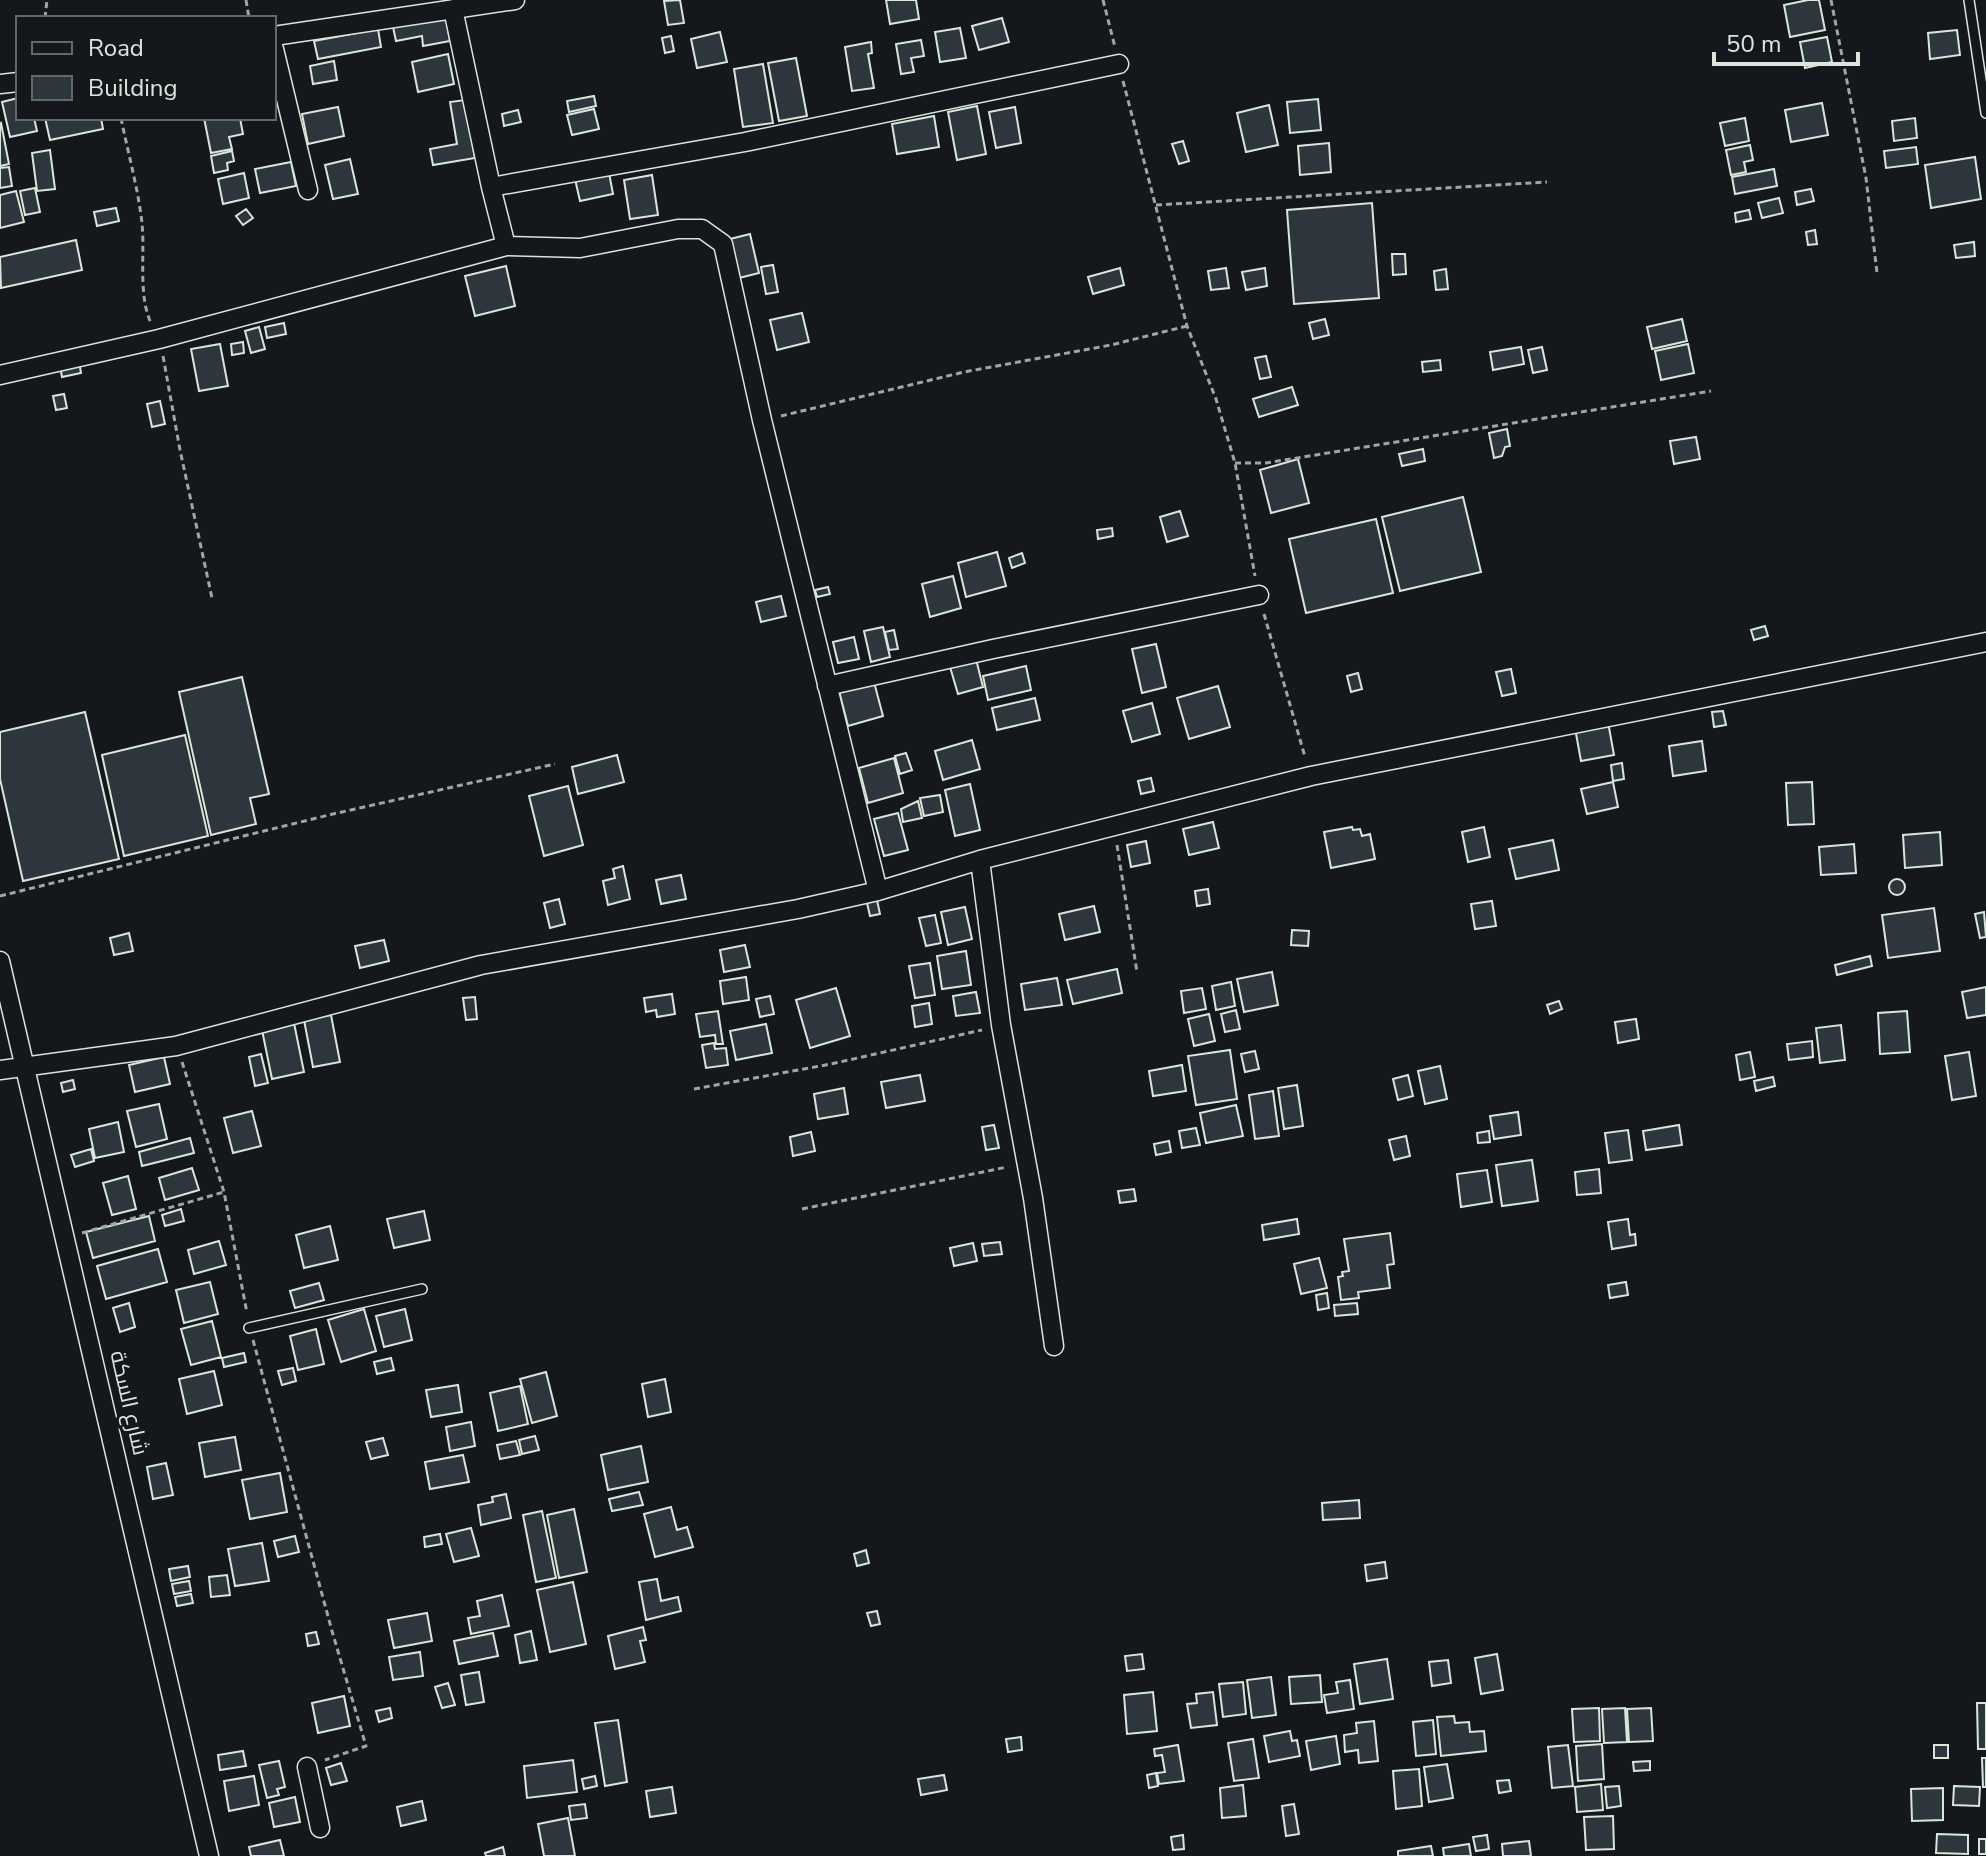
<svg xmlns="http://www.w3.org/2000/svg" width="1986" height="1856" viewBox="0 0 1986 1856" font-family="'Nunito Sans',Cairo,sans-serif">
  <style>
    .building { fill: #2c363c; stroke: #d8e6dc; stroke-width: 2 }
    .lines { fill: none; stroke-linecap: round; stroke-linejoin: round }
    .lane-casing { stroke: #d8e6dc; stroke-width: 12 }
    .street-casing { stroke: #d8e6dc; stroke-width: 21 }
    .path { stroke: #9da8a2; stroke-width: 3; stroke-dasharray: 6 4; stroke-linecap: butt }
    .lane { stroke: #14181c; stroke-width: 9 }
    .street { stroke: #14181c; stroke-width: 18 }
    .labels { text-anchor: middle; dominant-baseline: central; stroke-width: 6; stroke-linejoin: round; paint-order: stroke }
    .street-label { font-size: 22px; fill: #d8e6dc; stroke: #14181c }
  </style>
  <rect width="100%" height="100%" fill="#14181c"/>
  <path class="building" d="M680 0 684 23 668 25 664 1Z
    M886 0H916L919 19 890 24Z
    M1808 0H1819L1825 30 1790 37 1784 5Z
    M446 17 450 41 423 46 422 36 396 41 393 27Z
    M1002 18 1009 42 979 50 972 26Z
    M960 28 966 58 940 62 935 32Z
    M378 29 381 47 318 59 314 41Z
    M1957 30 1960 55 1930 59 1928 33Z
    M720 32 727 62 697 68 691 39Z
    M671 36 674 51 665 53 662 38Z
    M1827 37 1832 62 1805 68 1800 42Z
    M921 40 924 56 911 58 914 72 901 74 896 44Z
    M871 42 872 53 868 54 874 88 852 91 845 47Z
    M448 54 454 84 418 92 412 62Z
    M796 58 807 116 779 121 768 63Z
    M334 61 337 80 313 84 310 66Z
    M763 64 773 123 743 127 734 69Z
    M594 96 596 106 569 112 567 101Z
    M18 98V118H34L37 131 10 137 2 102Z
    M1318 99 1321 130 1290 133 1287 102Z
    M465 100 475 158 433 165 430 149 457 144 450 102Z
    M1822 103 1828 135 1791 142 1785 110Z
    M1269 105 1278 145 1246 152 1237 113Z
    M977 106 986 154 957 160 948 112Z
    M338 107 344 136 308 144 302 114Z
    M1015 107 1021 143 996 148 989 112Z
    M594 109 599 129 572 135 567 115Z
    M518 110 521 122 504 126 502 114Z
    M934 116 939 147 897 154 892 124Z
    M45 118H101L103 129 50 140Z
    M204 118H240L243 134 229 137 232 149 211 153Z
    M1745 118 1749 141 1725 146 1720 123Z
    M1915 118 1917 138 1894 141 1892 121Z
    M1 123 9 164 0 166V124Z
    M1183 141 1189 161 1179 164 1172 144Z
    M1329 143 1331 172 1300 175 1298 146Z
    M1750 145 1753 160 1744 162 1746 172 1731 175 1726 150Z
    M1916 147 1918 164 1886 168 1884 151Z
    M50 150 55 189 37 191 32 153Z
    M232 151 234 161 227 163 228 170 214 173 211 156Z
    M1975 157 1981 199 1931 208 1925 165Z
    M350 159 358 194 333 199 325 165Z
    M291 162 296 186 260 193 255 169Z
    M9 167 12 186 0 188V168Z
    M1774 169 1777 186 1735 194 1732 177Z
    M244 173 249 198 223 204 218 179Z
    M609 173 613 194 580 201 575 179Z
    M652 175 658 215 630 219 624 180Z
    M35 188 40 212 25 215 20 191Z
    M1811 189 1814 201 1797 205 1795 192Z
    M16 191 24 222 0 228V195Z
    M1779 198 1783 213 1762 218 1758 203Z
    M1372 203 1379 298 1294 304 1287 210Z
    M116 208 119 221 97 226 94 212Z
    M246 209 253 218 243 225 236 216Z
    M1749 210 1751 219 1736 222 1735 213Z
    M1815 230 1817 244 1808 245 1806 232Z
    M750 234 759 273 739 278 730 239Z
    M76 240 82 270 1 288 0 257Z
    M1974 242 1975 256 1956 258 1954 245Z
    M1392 254H1405L1406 274 1393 275Z
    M773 265 778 292 766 294 761 267Z
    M506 266 515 306 475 316 465 276Z
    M1120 268 1124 285 1093 294 1088 277Z
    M1226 268 1229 288 1211 290 1208 271Z
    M1265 268 1267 286 1246 290 1242 272Z
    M1446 269 1448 289 1436 290 1434 271Z
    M802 313 809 342 777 350 770 320Z
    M1325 319 1329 335 1313 339 1309 323Z
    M1682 319 1687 341 1652 349 1647 327Z
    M284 323 286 334 267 338 265 327Z
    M259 327 265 349 251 353 245 331Z
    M243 342 244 353 232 355 231 344Z
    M220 344 228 386 199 391 191 349Z
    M1688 344 1694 373 1661 380 1655 351Z
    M1521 347 1524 364 1493 370 1490 352Z
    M1542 347 1547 370 1533 373 1528 350Z
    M1266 356 1271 377 1260 379 1255 358Z
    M1440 360 1441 370 1423 372 1422 362Z
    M79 361 81 373 62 377 60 366Z
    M1292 387 1298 405 1259 417 1253 399Z
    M64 394 67 408 56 410 53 396Z
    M160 401 165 424 152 427 147 404Z
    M1507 429 1510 446 1505 447 1502 456 1494 458 1489 433Z
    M1696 437 1700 459 1674 464 1670 441Z
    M1423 449 1425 461 1402 466 1399 454Z
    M1298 459 1309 503 1271 513 1260 470Z
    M1463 497 1481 572 1400 591 1382 517Z
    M1180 511 1188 536 1167 542 1160 517Z
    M1376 519 1393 593 1306 613 1289 539Z
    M1112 528 1113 536 1098 539 1097 530Z
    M997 552 1006 586 966 597 958 563Z
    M1022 553 1025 563 1012 568 1009 558Z
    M953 576 961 608 930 617 922 584Z
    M828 587 830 594 817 597 815 590Z
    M781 596 786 616 761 622 756 602Z
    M1765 626 1768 636 1754 640 1751 630Z
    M883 627 890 657 871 662 864 631Z
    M894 630 898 649 889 650 885 632Z
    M854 637 859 659 838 663 833 642Z
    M1156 644 1166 687 1142 693 1132 649Z
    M976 659 983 687 958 694 950 667Z
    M1026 666 1031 690 988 700 983 676Z
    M1511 669 1516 693 1502 696 1496 672Z
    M1358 673 1362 689 1351 692 1347 676Z
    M242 677 269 794 250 798 256 824 211 835 179 692Z
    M874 682 883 716 848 726 839 691Z
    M1218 686 1230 727 1189 739 1177 698Z
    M1035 698 1040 720 997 730 992 708Z
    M1152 703 1160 734 1132 742 1123 711Z
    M1723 711 1726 725 1714 727 1712 712Z
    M85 712 119 859 23 881 0 779V732Z
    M1608 722 1614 755 1581 761 1575 728Z
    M185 735 208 836 124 856 102 755Z
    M972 740 980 769 943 780 935 751Z
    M1702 741 1706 771 1673 776 1669 746Z
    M906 753 912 770 900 774 895 756Z
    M617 755 624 782 578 794 572 767Z
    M894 758 903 793 868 803 859 768Z
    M1622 763 1624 779 1613 781 1611 765Z
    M1151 778 1154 791 1141 794 1138 781Z
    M1613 782 1618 807 1587 814 1581 789Z
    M1812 782 1814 824 1788 825 1786 783Z
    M970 784 980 830 955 836 945 790Z
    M568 786 583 845 544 856 529 796Z
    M940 795 943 812 924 816 920 798Z
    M918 801 922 818 903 822 901 809Z
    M898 813 908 850 884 856 874 819Z
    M1213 822 1219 848 1189 855 1183 829Z
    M1352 827 1353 830 1360 829 1362 836 1370 834 1375 859 1331 868 1324 832Z
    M1484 827 1490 857 1468 862 1462 832Z
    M1940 832 1942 865 1905 868 1903 835Z
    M1553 840 1559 870 1516 879 1509 849Z
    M1146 841 1150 863 1131 867 1127 845Z
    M1854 844 1856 873 1821 875 1819 847Z
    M623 866 630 899 608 905 603 881 615 878 613 869Z
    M681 875 686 899 661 904 656 880Z
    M1889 887a8 8 0 1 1 16 0a8 8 0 1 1-16 0Z
    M1208 889 1210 904 1197 906 1195 891Z
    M559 899 565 924 550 928 544 903Z
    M877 900 880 914 870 916 867 903Z
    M1492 901 1496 926 1475 929 1471 904Z
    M1094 906 1100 932 1065 940 1059 914Z
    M965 907 972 939 948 945 941 912Z
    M1934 908 1940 951 1888 958 1882 915Z
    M1984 912 1986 937 1980 938 1975 914Z
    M935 915 941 943 926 946 919 918Z
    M1292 930 1309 931 1308 946 1291 945Z
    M129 933 133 951 114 955 110 938Z
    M384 940 389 961 360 968 355 946Z
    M745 945 750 967 724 972 720 950Z
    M966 951 971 985 942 989 937 956Z
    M1870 956 1872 966 1837 975 1835 965Z
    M930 963 935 995 915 998 909 966Z
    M1117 969 1122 993 1073 1004 1067 980Z
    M1272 972 1278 1005 1244 1012 1237 979Z
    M746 977 749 1000 723 1004 720 981Z
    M1057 978 1062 1005 1025 1010 1021 984Z
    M1231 982 1235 1006 1216 1010 1212 986Z
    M1986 987V1015L1967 1018 1962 992Z
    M836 988 850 1036 810 1048 796 1000Z
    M1202 988 1206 1009 1184 1013 1181 991Z
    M976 992 980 1013 956 1016 953 996Z
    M672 994 675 1014 657 1017 656 1010 646 1012 644 998Z
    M770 996 774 1014 760 1017 756 999Z
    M475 997 477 1019 466 1020 463 998Z
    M1559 1001 1562 1009 1550 1014 1547 1005Z
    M929 1003 932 1024 915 1027 912 1006Z
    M1236 1010 1240 1029 1225 1032 1221 1014Z
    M718 1011 723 1044H716L715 1035 700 1037 696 1014Z
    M1907 1011 1910 1052 1880 1054 1878 1013Z
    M1209 1014 1215 1041 1194 1046 1188 1019Z
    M331 1015 340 1062 313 1067 304 1020Z
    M1636 1019 1639 1039 1618 1043 1615 1022Z
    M294 1023 304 1072 272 1079 262 1030Z
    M766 1024 772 1053 736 1060 730 1031Z
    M1841 1025 1845 1060 1820 1063 1816 1028Z
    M1812 1041 1813 1057 1789 1060 1787 1044Z
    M714 1043 715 1049 726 1048 728 1065 706 1068 702 1045Z
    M1230 1050 1237 1099 1196 1105 1188 1056Z
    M1255 1051 1259 1069 1245 1072 1241 1054Z
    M1750 1052 1755 1077 1740 1080 1736 1055Z
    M1969 1052 1976 1096 1952 1100 1945 1056Z
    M261 1054 268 1083 255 1086 249 1057Z
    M164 1057 170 1084 135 1092 129 1065Z
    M1182 1065 1186 1091 1153 1096 1149 1071Z
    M1440 1066 1447 1099 1425 1104 1418 1071Z
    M920 1075 925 1101 886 1108 881 1082Z
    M1408 1075 1413 1096 1398 1100 1393 1079Z
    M1773 1077 1775 1086 1756 1091 1754 1081Z
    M73 1080 75 1089 63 1092 61 1083Z
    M1297 1085 1303 1126 1284 1129 1278 1088Z
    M844 1088 848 1114 818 1119 814 1094Z
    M1273 1091 1279 1136 1255 1139 1249 1095Z
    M159 1104 167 1139 136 1147 127 1111Z
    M1236 1105 1243 1136 1206 1143 1200 1113Z
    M252 1111 261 1146 233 1153 224 1118Z
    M1518 1112 1521 1135 1494 1139 1490 1116Z
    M118 1122 124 1152 95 1158 89 1129Z
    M994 1125 999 1148 986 1150 982 1127Z
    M1679 1125 1682 1145 1646 1150 1643 1131Z
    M1196 1128 1200 1145 1182 1148 1179 1131Z
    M1628 1130 1632 1160 1609 1163 1605 1133Z
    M1489 1131 1490 1142 1478 1143 1477 1133Z
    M811 1132 815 1151 793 1156 790 1137Z
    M1406 1136 1410 1156 1394 1160 1389 1140Z
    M190 1138 194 1153 142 1166 139 1152Z
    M1169 1141 1171 1152 1156 1155 1154 1144Z
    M91 1149 94 1161 75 1167 71 1155Z
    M1532 1160 1538 1201 1502 1206 1496 1165Z
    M192 1168 199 1190 165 1200 159 1178Z
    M1599 1169 1601 1193 1577 1195 1575 1172Z
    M1487 1170 1492 1202 1461 1207 1457 1174Z
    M128 1176 136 1209 112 1215 103 1183Z
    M1134 1189 1136 1201 1120 1203 1118 1191Z
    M181 1209 184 1221 165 1226 162 1215Z
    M424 1211 430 1240 394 1248 387 1219Z
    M149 1216 155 1241 93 1258 86 1232Z
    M1297 1219 1299 1234 1264 1240 1262 1225Z
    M1628 1219 1630 1235 1635 1234 1636 1245 1612 1249 1608 1222Z
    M330 1226 338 1260 304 1268 296 1235Z
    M1390 1233 1394 1264 1387 1265 1390 1288 1358 1292 1359 1298 1341 1300 1338 1277 1343 1276 1342 1272 1349 1271 1344 1239Z
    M219 1241 226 1265 194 1274 188 1250Z
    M1000 1242 1002 1254 984 1256 982 1244Z
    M973 1243 977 1261 954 1266 950 1248Z
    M158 1249 167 1282 106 1299 97 1266Z
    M1319 1258 1327 1288 1301 1294 1294 1264Z
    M210 1282 218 1314 184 1323 176 1290Z
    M1626 1282 1628 1295 1610 1298 1608 1285Z
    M319 1283 324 1300 295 1308 290 1291Z
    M1327 1293 1329 1308 1318 1310 1316 1295Z
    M129 1303 135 1327 120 1332 113 1308Z
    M1357 1303 1358 1314 1335 1316 1334 1305Z
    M364 1309 376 1351 341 1362 328 1320Z
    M405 1309 412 1340 384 1347 376 1316Z
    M212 1321 221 1357 191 1365 181 1329Z
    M316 1329 324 1364 298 1370 290 1336Z
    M244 1353 246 1362 224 1367 222 1358Z
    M391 1358 394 1370 377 1374 374 1362Z
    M293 1368 296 1381 282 1385 278 1371Z
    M214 1371 222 1405 187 1414 179 1379Z
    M546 1372 557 1416 532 1423 520 1379Z
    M665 1379 671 1412 648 1417 642 1384Z
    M458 1385 462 1412 431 1417 426 1390Z
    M520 1386 528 1424 498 1431 490 1393Z
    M471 1422 475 1446 450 1451 446 1427Z
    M535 1436 539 1450 522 1454 519 1440Z
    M235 1437 241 1470 205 1477 199 1443Z
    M383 1438 388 1455 371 1459 366 1442Z
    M516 1441 520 1455 500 1459 497 1445Z
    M641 1446 648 1482 608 1490 601 1455Z
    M463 1455 469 1482 430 1489 425 1462Z
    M166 1463 173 1495 153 1499 147 1467Z
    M280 1473 287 1512 250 1519 242 1480Z
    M639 1492 643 1505 612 1511 609 1499Z
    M506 1494 511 1518 481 1525 478 1505 493 1502 492 1497Z
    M1359 1500 1360 1518 1323 1520 1322 1503Z
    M671 1507 677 1530 687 1527 693 1547 655 1557 644 1514Z
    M574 1509 587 1572 559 1578 547 1515Z
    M542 1511 556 1578 536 1582 523 1515Z
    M471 1528 479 1556 454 1562 446 1534Z
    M440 1534 442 1544 425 1547 424 1537Z
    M295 1536 299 1552 278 1557 274 1541Z
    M262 1543 269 1581 235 1586 228 1549Z
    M866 1550 869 1563 857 1566 854 1554Z
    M1385 1562 1387 1578 1367 1581 1365 1565Z
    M188 1566 190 1577 171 1581 169 1569Z
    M227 1575 230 1595 211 1597 209 1577Z
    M657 1579 661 1601 678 1597 681 1611 646 1620 639 1582Z
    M189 1581 191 1591 174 1594 172 1584Z
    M573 1582 586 1644 550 1652 537 1590Z
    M191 1594 193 1603 177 1606 175 1597Z
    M502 1595 509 1626 471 1634 468 1618 480 1616 477 1601Z
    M877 1611 880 1624 871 1626 867 1613Z
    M427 1613 432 1641 394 1648 388 1620Z
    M643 1627 646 1640 640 1641 645 1662 615 1669 608 1636Z
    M531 1631 537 1660 520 1663 515 1635Z
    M316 1632 319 1644 308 1646 306 1634Z
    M493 1633 498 1656 459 1664 454 1641Z
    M420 1652 423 1676 393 1680 389 1657Z
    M1142 1654 1144 1669 1127 1671 1125 1656Z
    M1497 1654 1503 1690 1481 1694 1475 1658Z
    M1387 1659 1393 1699 1360 1704 1354 1664Z
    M1448 1660 1451 1683 1432 1686 1429 1662Z
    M479 1672 484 1702 466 1705 461 1675Z
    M1320 1675 1322 1702 1291 1704 1289 1677Z
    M1271 1677 1276 1715 1252 1718 1247 1680Z
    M1350 1680 1354 1709 1327 1713 1324 1695 1338 1693 1336 1682Z
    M1243 1682 1246 1714 1223 1717 1219 1684Z
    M448 1683 455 1705 442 1708 435 1687Z
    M1153 1692 1157 1731 1127 1734 1124 1695Z
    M1213 1692 1217 1725 1191 1728 1187 1704 1197 1703 1196 1694Z
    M344 1696 350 1726 318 1733 312 1703Z
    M1977 1703H1986V1749H1978Z
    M390 1708 392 1718 379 1722 376 1711Z
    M1599 1708 1600 1741 1574 1742 1572 1709Z
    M1625 1708 1627 1742 1604 1743 1602 1709Z
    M1651 1708 1653 1741 1629 1742 1627 1709Z
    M1454 1716 1455 1723 1469 1722 1470 1732 1484 1731 1486 1751 1441 1756 1437 1717Z
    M618 1720 627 1782 605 1786 595 1723Z
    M1433 1720 1436 1754 1416 1756 1413 1722Z
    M1374 1721 1378 1761 1359 1763 1358 1750 1345 1752 1344 1735 1357 1733 1356 1723Z
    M1290 1731 1292 1741 1297 1740 1300 1756 1269 1762 1264 1736Z
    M1336 1736 1340 1764 1311 1770 1306 1741Z
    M1021 1737 1022 1750 1008 1752 1006 1739Z
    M1253 1739 1259 1778 1234 1781 1228 1743Z
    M1602 1744 1604 1779 1578 1781 1576 1746Z
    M1178 1745 1184 1781 1159 1784 1157 1773 1165 1772 1162 1755 1155 1756 1154 1749Z
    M1568 1745 1573 1786 1552 1788 1548 1747Z
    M1934 1745H1948V1758H1934Z
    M243 1751 246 1766 220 1770 218 1755Z
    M1982 1758H1986V1787H1983Z
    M573 1760 577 1792 527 1798 524 1766Z
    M279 1761 285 1787 277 1789 279 1795 267 1798 259 1765Z
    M1650 1761V1770L1634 1771 1633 1762Z
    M341 1763 347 1781 331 1785 326 1768Z
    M1447 1764 1453 1798 1429 1802 1424 1767Z
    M1419 1769 1422 1806 1396 1809 1393 1771Z
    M1156 1773 1158 1786 1149 1788 1147 1775Z
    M944 1775 947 1790 921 1795 918 1779Z
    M254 1776 259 1805 229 1811 224 1781Z
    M595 1776 597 1786 584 1789 582 1779Z
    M1509 1780 1511 1791 1499 1793 1497 1781Z
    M1601 1784 1603 1810 1577 1812 1575 1787Z
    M1243 1785 1246 1816 1222 1818 1220 1788Z
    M1619 1786 1621 1806 1607 1808 1605 1787Z
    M1954 1786 1980 1787 1979 1806 1953 1805Z
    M672 1787 676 1813 650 1817 646 1791Z
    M1943 1788V1820L1912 1821 1911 1789Z
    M295 1797 300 1822 274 1827 269 1803Z
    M422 1801 426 1820 401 1826 397 1807Z
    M585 1804 587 1818 571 1820 569 1806Z
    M1294 1804 1299 1834 1286 1836 1282 1806Z
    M1613 1816 1614 1849 1586 1850 1584 1817Z
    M568 1818 575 1856H544L538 1824Z
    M1937 1834 1968 1835V1854L1936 1853Z
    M1183 1835 1184 1849 1173 1850 1171 1837Z
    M1487 1835 1489 1849 1476 1851 1473 1837Z
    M1979 1839H1986V1854H1979Z
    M280 1840 284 1856H251L249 1847Z
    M1529 1841 1531 1856H1503L1502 1844Z
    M1469 1844 1471 1856H1444L1443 1848Z
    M1431 1846 1433 1856H1398V1851Z
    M503 1847 505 1856H486L485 1853Z"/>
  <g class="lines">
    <g class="lane-casing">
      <path id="lane" d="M1969 0 1986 113
        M249 1328 422 1289"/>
    </g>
    <g class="street-casing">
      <path id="street" d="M453 9 491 187 506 246
        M274 36 515 0
        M274 49 308 190
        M0 84 18 82
        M491 187 745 142 1119 64
        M0 375 159 339 506 246 580 248 678 229H702L723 244 762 420 878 891
        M827 686 993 649 1259 595
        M980 860 1001 1025 1033 1198 1054 1346
        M0 961 209 1856
        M0 1070 176 1046 481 965 798 909 878 891 980 860 1311 776 1986 642
        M307 1767 320 1828"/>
    </g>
    <path class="path" d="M246 0 249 18
      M1103 0 1115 47
      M1831 0 1866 178 1877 273
      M45 18 47 0
      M1123 81 1187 326 1216 399 1235 463 1255 576
      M121 118C128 153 138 188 142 223 145 255 138 295 151 323
      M1156 205 1547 182
      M163 356 180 450 212 598
      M781 416 964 372 1111 345 1187 326
      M1235 463H1266L1711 391
      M1264 614 1305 757
      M1117 845 1137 972
      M0 896 333 814 555 764
      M182 1062 224 1192 247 1313
      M694 1089 831 1064 982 1030
      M802 1209 1007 1167
      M82 1233 224 1192
      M253 1340 332 1631 366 1746 325 1760"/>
    <use href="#lane" class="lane"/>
    <use href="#street" class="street"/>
  </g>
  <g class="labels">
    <g class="street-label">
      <text transform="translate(129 1403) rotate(77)">شارع السكة</text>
    </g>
  </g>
  <rect x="16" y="16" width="260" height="104" fill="#14181c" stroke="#626a69" stroke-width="2"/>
  <rect x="32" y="42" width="40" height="12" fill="#14181c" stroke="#626a69" stroke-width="2"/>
  <text x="88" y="56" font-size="24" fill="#d8e6dc">Road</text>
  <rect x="32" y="76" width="40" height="24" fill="#2c363c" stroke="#626a69" stroke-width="2"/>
  <text x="88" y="96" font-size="24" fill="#d8e6dc">Building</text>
  <path d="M1714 52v12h144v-12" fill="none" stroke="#d8e6dc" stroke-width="4"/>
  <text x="1726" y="52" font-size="24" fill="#d8e6dc" stroke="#14181c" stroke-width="6" paint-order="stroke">50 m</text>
</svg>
